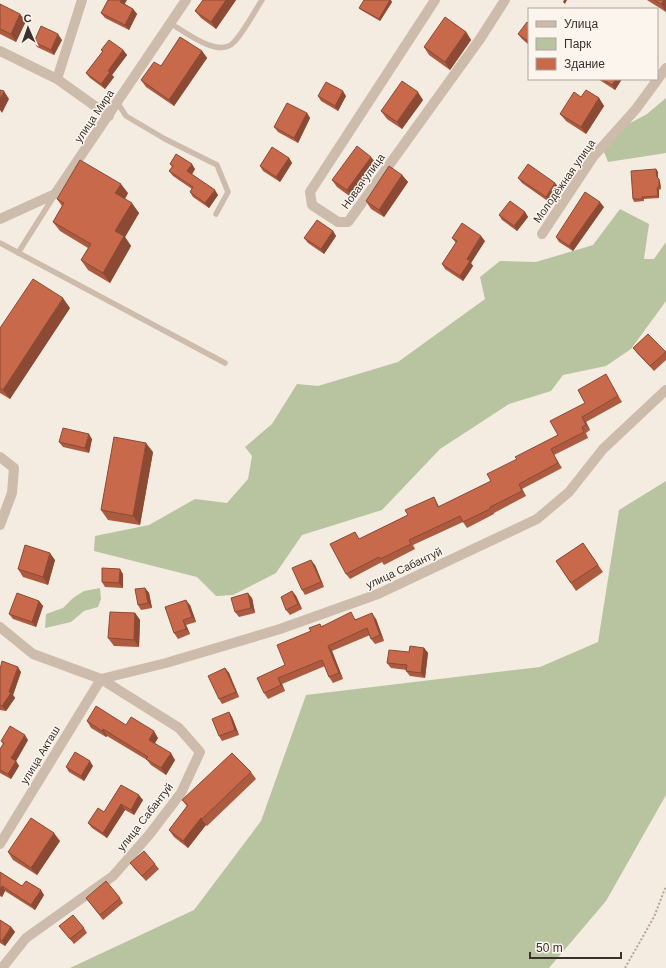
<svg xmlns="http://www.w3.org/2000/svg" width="666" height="968" viewBox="0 0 666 968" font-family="Helvetica,sans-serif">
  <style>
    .green { fill: #b8c4a0 }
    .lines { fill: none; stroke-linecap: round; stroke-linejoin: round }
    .path { stroke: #b9a596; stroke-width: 2; stroke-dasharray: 2 2; stroke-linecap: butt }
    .lane { stroke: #cdbbac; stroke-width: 5.5 }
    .street { stroke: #cdbbac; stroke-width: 10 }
    .wall { fill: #ac5a40 }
    .shaded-wall { fill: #8c4a34 }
    .building { fill: #c8694b; stroke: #8c4a34 }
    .labels { text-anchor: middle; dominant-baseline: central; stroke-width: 3; stroke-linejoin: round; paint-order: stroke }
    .street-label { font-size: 11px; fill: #3b302b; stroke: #fbf5ee }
  </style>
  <rect width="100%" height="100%" fill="#f4ebe1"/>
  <path class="green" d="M666 98V153L608 162 602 147 608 135 647 114Z
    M620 209 649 224 644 259H654L666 242V301L631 349 606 366 563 375 551 391 509 404 440 449 382 510 302 535 276 573 233 595 216 596 197 577 94 551 95 536 149 525 195 499 227 503 248 479 252 456 245 447 272 424 297 384 318 386 398 362 485 299 480 277 500 261 536 262 593 245Z
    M666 481V795L606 901 549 968H70L194 910 261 821 306 695 540 667 598 642 619 510Z
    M100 588 101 599 98 607 84 611 71 622 45 628 46 614 63 608 73 598 84 591Z"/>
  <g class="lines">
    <path class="path" d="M625 968 654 917 666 886"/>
    <path class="lane" d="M170 23C185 32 219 59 234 42 244 32 254 12 262 0
      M117 102 126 116 165 139 217 165 228 192 216 214
      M0 243 225 363
      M18 253 54 196"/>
    <path class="street" d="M435 0 310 192 312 205 338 222H348L480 39 505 0
      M0 51 57 79 109 116
      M57 79 82 0
      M0 219 55 194 186 0
      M542 234 593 157 636 109 666 68
      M0 457 14 468 12 493 0 525
      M0 627 33 654 101 679 179 728 200 752 181 793 149 835 113 876 26 938 2 968
      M0 844 101 679 166 663 280 629 378 594 537 519 569 492 603 449 666 390"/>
  </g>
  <path class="wall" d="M203 0H236L216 29 201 18 195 11Z
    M647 0H666V12Z
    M392 2 380 21 361 10 359 8Z
    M0 4 26 21 16 42 0 34Z
    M125 4 133 9 137 14 129 30 105 18 101 13Z
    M529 24V45L522 39 518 34Z
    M466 32 471 40 450 70 429 55 424 47Z
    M62 40 54 55 37 47 34 42Z
    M101 50H123L127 55 112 75 114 77 105 89 90 78 86 73 103 51Z
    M202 51 207 58 174 106 146 87 141 80 161 66Z
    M598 79H622L615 90Z
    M318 96H346L338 111 321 101Z
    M581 97 599 98 604 106 586 134 566 121 560 114Z
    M423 100 402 129 387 119 381 111Z
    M307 113 310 118 298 143 278 132 274 127Z
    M289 158 292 163 280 182 263 171 260 166Z
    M170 164 195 169 192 174 218 195 209 208 193 197 190 192 192 189 173 176 169 171 172 167Z
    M377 164 352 198 337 187 332 180Z
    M656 169 658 172V179L660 182 661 189 659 190V198L644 199V201L634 202 633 199Z
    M402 175 408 182 384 217 371 209 366 201Z
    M518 178 555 183 559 188 549 202 522 183Z
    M128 193 125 199 139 213 125 237 131 246 110 283 88 270 81 260 88 248 60 231 53 222 62 206 57 199Z
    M604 207 573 251 559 242 556 237Z
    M525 212 528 217 517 231 502 220 499 215Z
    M333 231 336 236 324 254 308 243 304 238Z
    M452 238 485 241 471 263 473 266 463 281 445 269 442 264 456 243Z
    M70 308 10 399 0 393V328Z
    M648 334 666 352V360L654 371 637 353 633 348Z
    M609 380 622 402 586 422 590 430 586 433 588 438 554 455 562 468 522 489 526 496 494 513V514L467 528 463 522 413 545 415 549 384 565 382 562 350 579 346 574 355 532 359 539 408 515 434 497 439 507 491 481 517 459 558 435 585 403Z
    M92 439 89 453 63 447 59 442Z
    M153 452 140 525 108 520 101 510Z
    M583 543 603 572 576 591 556 561Z
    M55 560 48 585 23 577 18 569Z
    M315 565 324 587 305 595 302 590Z
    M123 574V588L105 587 102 582Z
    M145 588 149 593 152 608 141 610 138 605Z
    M292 591 296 596 302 609 290 615 286 610Z
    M252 598 255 613 239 617 235 612Z
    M39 601 43 606 36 627 13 619 9 614Z
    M190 605 196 622 186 625 190 634 178 639 174 633Z
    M135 613 140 620 139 647 114 646 108 638Z
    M356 619H376L384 641 375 644 371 639 370 635 332 651 343 679 333 683 329 677 325 666 282 684 285 691 268 699 264 693 311 631 320 624 321 626Z
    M424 648 428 653 425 678 410 676 406 671 407 670 391 668 387 663 409 652Z
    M225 668 229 673 239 697 222 704 219 699Z
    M0 669 21 672 13 695 15 698 6 711 0 710Z
    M229 712 232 717 239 735 222 741 219 736Z
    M87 721 126 725 158 738 155 743 175 760 166 775 151 765 147 760 107 736 106 737 91 728Z
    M28 740 16 761 19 766 11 779 0 773V749L3 744 1 741Z
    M93 766 84 781 69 772 66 767Z
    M251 772 256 779 207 826 206 825 188 848 174 837 169 830 187 806 182 800Z
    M121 785 143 800 134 815 125 810 107 838 92 828 88 823 104 812Z
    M60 841 37 875 13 860 8 852Z
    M130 863 155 864 159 869 146 881 134 868Z
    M0 872 22 886 44 895 35 910 5 891 2 897 0 896Z
    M86 898H120L123 903 103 920Z
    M0 920 11 927 15 932 5 946 0 943Z
    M59 926 84 928 87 933 74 944Z"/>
  <path class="shaded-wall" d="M121 0H127L123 7 120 2Z
    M226 0H236L216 29 211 22Z
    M390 0H391L392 2 380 21 379 19Z
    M564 0H567L565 4 563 2Z
    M664 0H666V12L661 4Z
    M133 9 137 14 129 30 125 25Z
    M20 14 26 21 16 42 11 34Z
    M466 32 471 40 450 70 445 62Z
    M58 34 62 40 54 55 51 50Z
    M123 50 127 55 112 75 114 77 105 89 101 84 108 71Z
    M202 51 207 58 174 106 169 100Z
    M616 79H622L615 90 612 85Z
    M4 91 9 99 2 113 0 110V99Z
    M343 91 346 96 338 111 335 106Z
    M418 92 423 100 402 129 397 122Z
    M599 98 604 106 586 134 581 127Z
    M307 113 310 118 298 143 294 138Z
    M371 157 377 164 352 198 347 190Z
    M289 158 292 163 280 182 276 177Z
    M192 164 195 169 191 176 187 171Z
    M656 169 658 172V180L657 177Z
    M402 175 408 182 384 217 379 210Z
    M659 179 660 182 661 189 659 186Z
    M555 183 559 188 549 202 546 197Z
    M121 184 128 193 122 203 115 193Z
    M657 188 659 190V198L658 196Z
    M215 190 218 195 209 208 205 203Z
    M600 202 604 207 573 251 569 246Z
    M132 203 139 213 125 237 131 246 110 283 103 273 115 231Z
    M525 212 528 217 517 231 514 226Z
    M333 231 336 236 324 254 321 249Z
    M481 236 485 241 471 263 473 266 463 281 460 276 467 259Z
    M63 298 70 308 10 399 3 390Z
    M582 417 586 422 590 430 586 425Z
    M89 434 92 439 89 453 85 448Z
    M146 443 153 452 140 525 133 516Z
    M519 484 522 489 526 496 522 491Z
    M434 497 442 513 438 507Z
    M50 553 55 560 48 585 43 577Z
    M311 560 315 565 324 587 321 582Z
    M120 569 123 574V588L119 583Z
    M145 588 149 593 152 608 148 603Z
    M292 591 296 596 302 609 298 604Z
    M248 593 252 598 255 613 251 608Z
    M186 600 190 605 196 622 192 617Z
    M39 601 43 606 36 627 32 622Z
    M135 613 140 620 139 647 134 640Z
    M372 613 376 619 384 641 380 635Z
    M183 620 186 625 190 634 186 629Z
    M328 646 332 651 343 679 339 673Z
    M424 648 428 653 425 678 421 673Z
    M18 667 21 672 13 695 15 698 6 711 2 706 9 692Z
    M225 668 229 673 239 697 236 692Z
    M278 678 282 684 285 691 281 685Z
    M229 712 232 717 239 735 235 730Z
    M103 729 107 736 106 737 102 731Z
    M154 731 158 738 153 746 149 740Z
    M25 735 28 740 16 761 19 766 11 779 8 774 11 758Z
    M171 753 175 760 166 775 161 768Z
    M90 761 93 766 84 781 81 776Z
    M139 795 143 800 134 815 131 810Z
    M121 804 125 810 107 838 103 833Z
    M201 818 206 825 188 848 183 841Z
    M54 833 60 841 37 875 31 868Z
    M2 886 5 891 2 897 0 894V890Z
    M41 890 44 895 35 910 31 905Z
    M11 927 15 932 5 946 2 941Z"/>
  <path class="building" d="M108 0H121L120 2 133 9 125 25 101 13Z
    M203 0H226L211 22 195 11Z
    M364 0H390L379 19 359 8Z
    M654 0H664L661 4Z
    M0 4 20 14 11 34 0 29Z
    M445 17 466 32 445 62 424 47Z
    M527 22 529 24V42L518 34Z
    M41 26 58 34 51 50 34 42Z
    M180 37 202 51 169 100 141 80 154 62 161 66Z
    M109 40 123 50 108 71 110 72 101 84 86 73 103 51 101 50Z
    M602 79H616L612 85Z
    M402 81 418 92 397 122 381 111Z
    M326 82 343 91 335 106 318 96Z
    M0 90 4 91 0 99Z
    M586 90 599 98 581 127 560 114 574 92 581 97Z
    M287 103 307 113 294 138 274 127Z
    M357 146 371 157 347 190 332 180Z
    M272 147 289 158 276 177 260 166Z
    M176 154 192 164 187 171 215 190 205 203 190 192 193 187 169 171 173 166 170 164Z
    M80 160 121 184 115 193 132 203 115 231 124 236 103 273 81 260 91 244 53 222 64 203 57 199Z
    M528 164 555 183 546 197 518 178Z
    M389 166 402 175 379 210 366 201Z
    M656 169 657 177 659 179V186L657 188 658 196 642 197V199H633L631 171Z
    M585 192 600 202 569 246 556 237Z
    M510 201 525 212 514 226 499 215Z
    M317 220 333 231 321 249 304 238Z
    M462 223 481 236 467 259 470 261 460 276 442 264 457 241 452 238Z
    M33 279 63 298 3 390 0 388V328Z
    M648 334 666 352 650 366 633 348Z
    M606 374 618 396 582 417 586 425 582 427 584 432 551 449 558 463 519 484 522 491 490 507V509L463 522 460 516 409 540 411 544 380 559 379 557 346 574 330 544 355 532 359 539 408 515 405 510 434 497 438 507 491 481 487 474 517 459 515 457 558 435 550 421 585 403 578 390Z
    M63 428 89 434 85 448 59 442Z
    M114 437 146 443 133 516 101 510Z
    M583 543 598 565 571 583 556 561Z
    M25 545 50 553 43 577 18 569Z
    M311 560 321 582 302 590 292 568Z
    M102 568 120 569 119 583 102 582Z
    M145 588 148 603 138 605 135 589Z
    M292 591 298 604 286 610 281 597Z
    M17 593 39 601 32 622 9 614Z
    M248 593 251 608 235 612 231 598Z
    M186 600 192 617 183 620 186 629 174 633 165 607Z
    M110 612 135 613 134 640 108 638Z
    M351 612 355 620 372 613 380 635 371 639 367 628 328 646 339 673 329 677 322 660 278 678 281 685 264 693 257 678 285 665 277 645 311 631 309 628 320 624 321 627Z
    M410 646 424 648 421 673 406 671 407 665 387 663 389 650 409 652Z
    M2 661 18 667 9 692 11 693 2 706H0V669Z
    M225 668 236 692 219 699 208 676Z
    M96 706 126 725 131 717 154 731 149 740 171 753 161 768 146 759 148 757 103 729 102 731 87 721Z
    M229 712 235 730 219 736 212 719Z
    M10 726 25 735 11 758 16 761 8 774 0 770V749L4 743 1 741Z
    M75 752 90 761 81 776 66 767Z
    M232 753 251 772 202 819 201 818 183 841 169 830 188 805 182 800Z
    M121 785 139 795 131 810 121 804 103 833 88 823 98 808 104 812Z
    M31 818 54 833 31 868 8 852Z
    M144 851 155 864 142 876 130 863Z
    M0 872 22 886 26 881 41 890 31 905 2 886 0 890Z
    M106 881 120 898 100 915 86 898Z
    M73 915 84 928 70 939 59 926Z
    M0 920 11 927 2 941 0 940Z"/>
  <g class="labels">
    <g class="street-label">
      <text transform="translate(94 116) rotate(-56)">улица Мира</text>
      <text transform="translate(363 181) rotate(-54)">Новая улица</text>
      <text transform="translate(564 181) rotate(-55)">Молодёжная улица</text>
      <text transform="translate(404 568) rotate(-25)">улица Сабантуй</text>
      <text transform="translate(40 755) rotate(-59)">улица Акташ</text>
      <text transform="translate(145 817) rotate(-52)">улица Сабантуй</text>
    </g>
  </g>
  <rect x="528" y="8" width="130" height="72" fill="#fbf5ee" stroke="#aea6a0"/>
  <rect x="536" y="21" width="20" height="6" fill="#cdbbac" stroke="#aea6a0"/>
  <text x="564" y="28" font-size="12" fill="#3b302b">Улица</text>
  <rect x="536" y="38" width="20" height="12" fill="#b8c4a0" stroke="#aea6a0"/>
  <text x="564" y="48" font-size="12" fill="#3b302b">Парк</text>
  <rect x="536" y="58" width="20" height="12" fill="#c8694b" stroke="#aea6a0"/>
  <text x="564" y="68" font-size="12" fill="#3b302b">Здание</text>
  <g transform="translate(28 28) rotate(358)" stroke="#fbf5ee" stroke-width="3" paint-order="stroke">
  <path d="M0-3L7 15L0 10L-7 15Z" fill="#3b302b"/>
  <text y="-6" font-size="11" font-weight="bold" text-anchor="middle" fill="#3b302b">С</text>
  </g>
  <path d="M530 952v6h91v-6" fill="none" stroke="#3b302b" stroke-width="2"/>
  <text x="536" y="952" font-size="12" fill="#3b302b" stroke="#fbf5ee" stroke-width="3" paint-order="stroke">50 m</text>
</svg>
